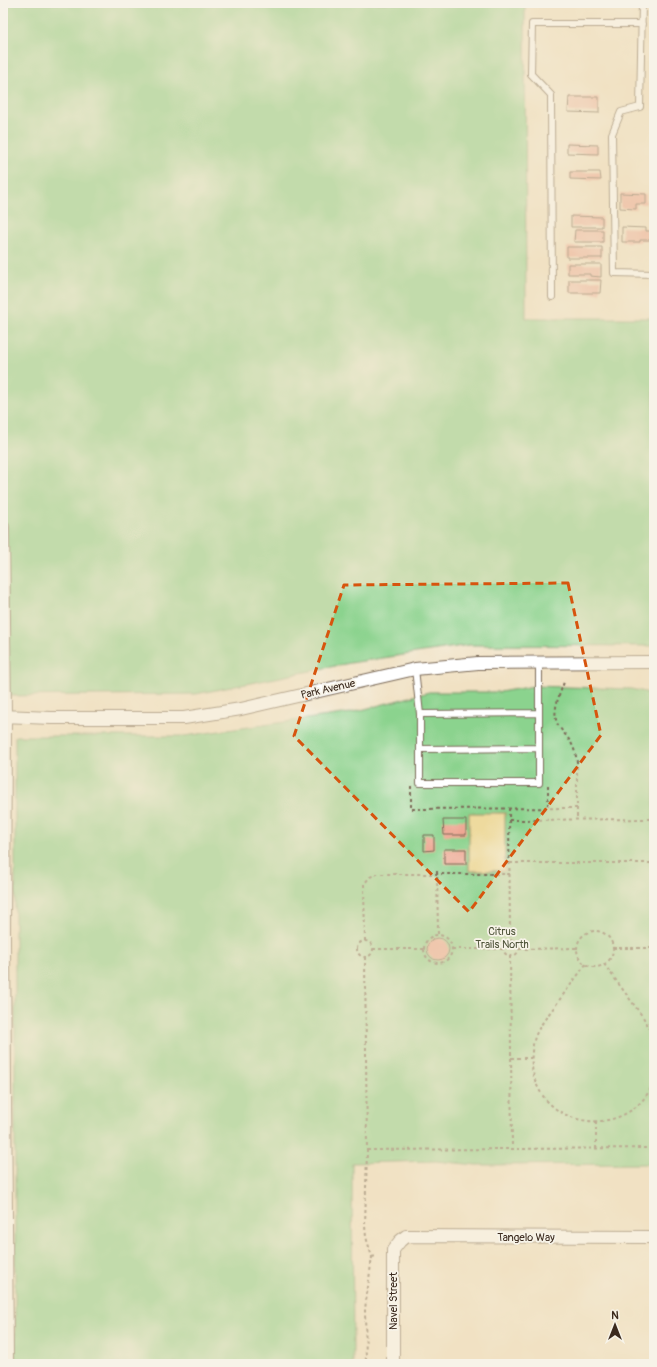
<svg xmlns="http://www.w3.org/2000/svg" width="657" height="1367" viewBox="0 0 657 1367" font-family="Pangolin,sans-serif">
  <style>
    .green { fill: #8bd38e; stroke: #637e56 }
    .sand { fill: #eeda9e; stroke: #94825e }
    .building { fill: #eea692 }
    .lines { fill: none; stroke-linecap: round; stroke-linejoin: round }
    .lane-casing { stroke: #7b6a58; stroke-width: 8 }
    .street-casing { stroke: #7b6a58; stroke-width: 14 }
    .path { stroke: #7b6a58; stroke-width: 2; stroke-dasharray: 3 3; stroke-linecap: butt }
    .lane { stroke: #fff; stroke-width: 6 }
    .street { stroke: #fff; stroke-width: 12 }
    .marked { fill: none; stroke: #d7540e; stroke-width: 3; stroke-dasharray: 8 5; stroke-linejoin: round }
    .labels { text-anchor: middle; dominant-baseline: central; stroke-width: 3.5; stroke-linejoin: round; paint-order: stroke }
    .street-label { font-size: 11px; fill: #3b2a1e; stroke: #f7f3e8 }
    .park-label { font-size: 11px; fill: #4f543a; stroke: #f7f3e8 }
  </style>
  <rect width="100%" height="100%" fill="#f7f3e8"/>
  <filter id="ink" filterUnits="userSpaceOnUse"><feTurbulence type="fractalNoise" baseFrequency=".025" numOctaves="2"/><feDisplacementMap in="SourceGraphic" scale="8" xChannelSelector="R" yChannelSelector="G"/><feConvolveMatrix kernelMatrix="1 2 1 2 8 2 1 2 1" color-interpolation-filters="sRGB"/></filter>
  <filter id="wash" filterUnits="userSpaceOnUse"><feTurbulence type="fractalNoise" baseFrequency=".012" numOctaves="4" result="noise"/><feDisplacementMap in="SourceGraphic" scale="16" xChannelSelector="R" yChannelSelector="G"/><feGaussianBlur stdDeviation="0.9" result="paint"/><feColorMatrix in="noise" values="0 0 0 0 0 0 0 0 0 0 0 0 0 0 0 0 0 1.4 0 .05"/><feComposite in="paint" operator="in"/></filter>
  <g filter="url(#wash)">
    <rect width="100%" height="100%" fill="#f1e1c3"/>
    <path class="green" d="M3 3H525L526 318H654V646L469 645 350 663 196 694 3 696Z
      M534 686 631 689 654 694V1164L476 1165 436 1161 352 1163 353 1364H15V736H184L350 713 429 692H500Z"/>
    <path class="sand" d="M469 813H505V871H469Z"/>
    <g id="blocks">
      <path class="building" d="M569 97H599V113L568 112Z
        M567 144 598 145V154L567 153Z
        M570 172H600L601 180 570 179Z
        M620 193 646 194V204H636V209L620 208Z
        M571 216 602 217V227H571Z
        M622 227 646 228V231H651V240H640V242H622Z
        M575 230H603V242H574Z
        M567 247H602V258H567Z
        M568 264H601V277L590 276V274H568Z
        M569 280H601L600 293H569Z
        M443 820H466V835H444Z
        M424 835H434V850L424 851Z
        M444 849H466V864H444Z
        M427 949a11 11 0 1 1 22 0a11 11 0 1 1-22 0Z"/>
    </g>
  </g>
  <g filter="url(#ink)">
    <use href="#blocks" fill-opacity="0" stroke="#7b6a58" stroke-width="1"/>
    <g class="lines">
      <g class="lane-casing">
        <path id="lane" d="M642 3 640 107 621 112 612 134 614 273 654 274
          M552 297 551 95 531 74 532 24H642
          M415 669 420 714V783H539V663
          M420 714 539 713
          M420 749 539 748"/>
      </g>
      <g class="street-casing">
        <path id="street" d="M3 527 5 716 4 941 7 1364
          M3 716 51 718H184L241 709 415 669 478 663 654 662
          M393 1364V1250L400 1241 406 1236 654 1237"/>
      </g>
      <path class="path" d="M548 785V808
        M411 786V809L577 808V762C576 755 574 747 570 741 566 735 560 729 557 723 552 710 560 694 564 682
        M509 808 510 940
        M577 808V820
        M509 820 654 819
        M510 863H654
        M437 871 438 935
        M577 949a18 18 0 1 1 36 0a18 18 0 1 1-36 0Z
        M424 949a14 14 0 1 1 28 0a14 14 0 1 1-28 0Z
        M503 948a8 8 0 1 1 16 0a8 8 0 1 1-16 0Z
        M365 941 364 884 370 877 377 874H510
        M357 949a8 8 0 1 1 16 0a8 8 0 1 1-16 0Z
        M613 948H654
        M373 949H424
        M452 949H503
        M519 949 577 948
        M510 956 512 1149
        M365 957 367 1150 365 1226 366 1237 372 1257 365 1309 366 1364
        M586 964C576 978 565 992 555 1006 548 1015 539 1026 535 1037 532 1046 531 1057 532 1067 540 1132 631 1141 654 1081
        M604 964 643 1017 654 1036
        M511 1058H531
        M596 1122V1148
        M367 1150 654 1148
        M372 1257 376 1256"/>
      <use href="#lane" class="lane"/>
      <use href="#street" class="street"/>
    </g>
  </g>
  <path d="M0 0H657V1367H0ZM568 583 601 735 469 912 294 736 344 585Z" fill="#f1e1c3" fill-opacity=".55" fill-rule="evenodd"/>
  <path class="marked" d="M568 583 601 735 469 912 294 736 344 585Z"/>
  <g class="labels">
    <g class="street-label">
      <text transform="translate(328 689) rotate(-13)">Park Avenue</text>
      <text x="526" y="1237">Tangelo Way</text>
      <text transform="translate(393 1301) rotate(-90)">Navel Street</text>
    </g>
    <g class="park-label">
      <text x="502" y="931">Citrus<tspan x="502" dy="13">Trails North</tspan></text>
    </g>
  </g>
  <rect width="657" height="1367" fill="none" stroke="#f7f3e8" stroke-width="16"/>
  <g transform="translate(615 1325)" stroke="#f7f3e8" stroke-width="3" paint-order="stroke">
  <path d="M0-3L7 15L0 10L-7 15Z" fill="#3b2a1e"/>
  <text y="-6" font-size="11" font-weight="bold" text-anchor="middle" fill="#3b2a1e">N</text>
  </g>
</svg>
